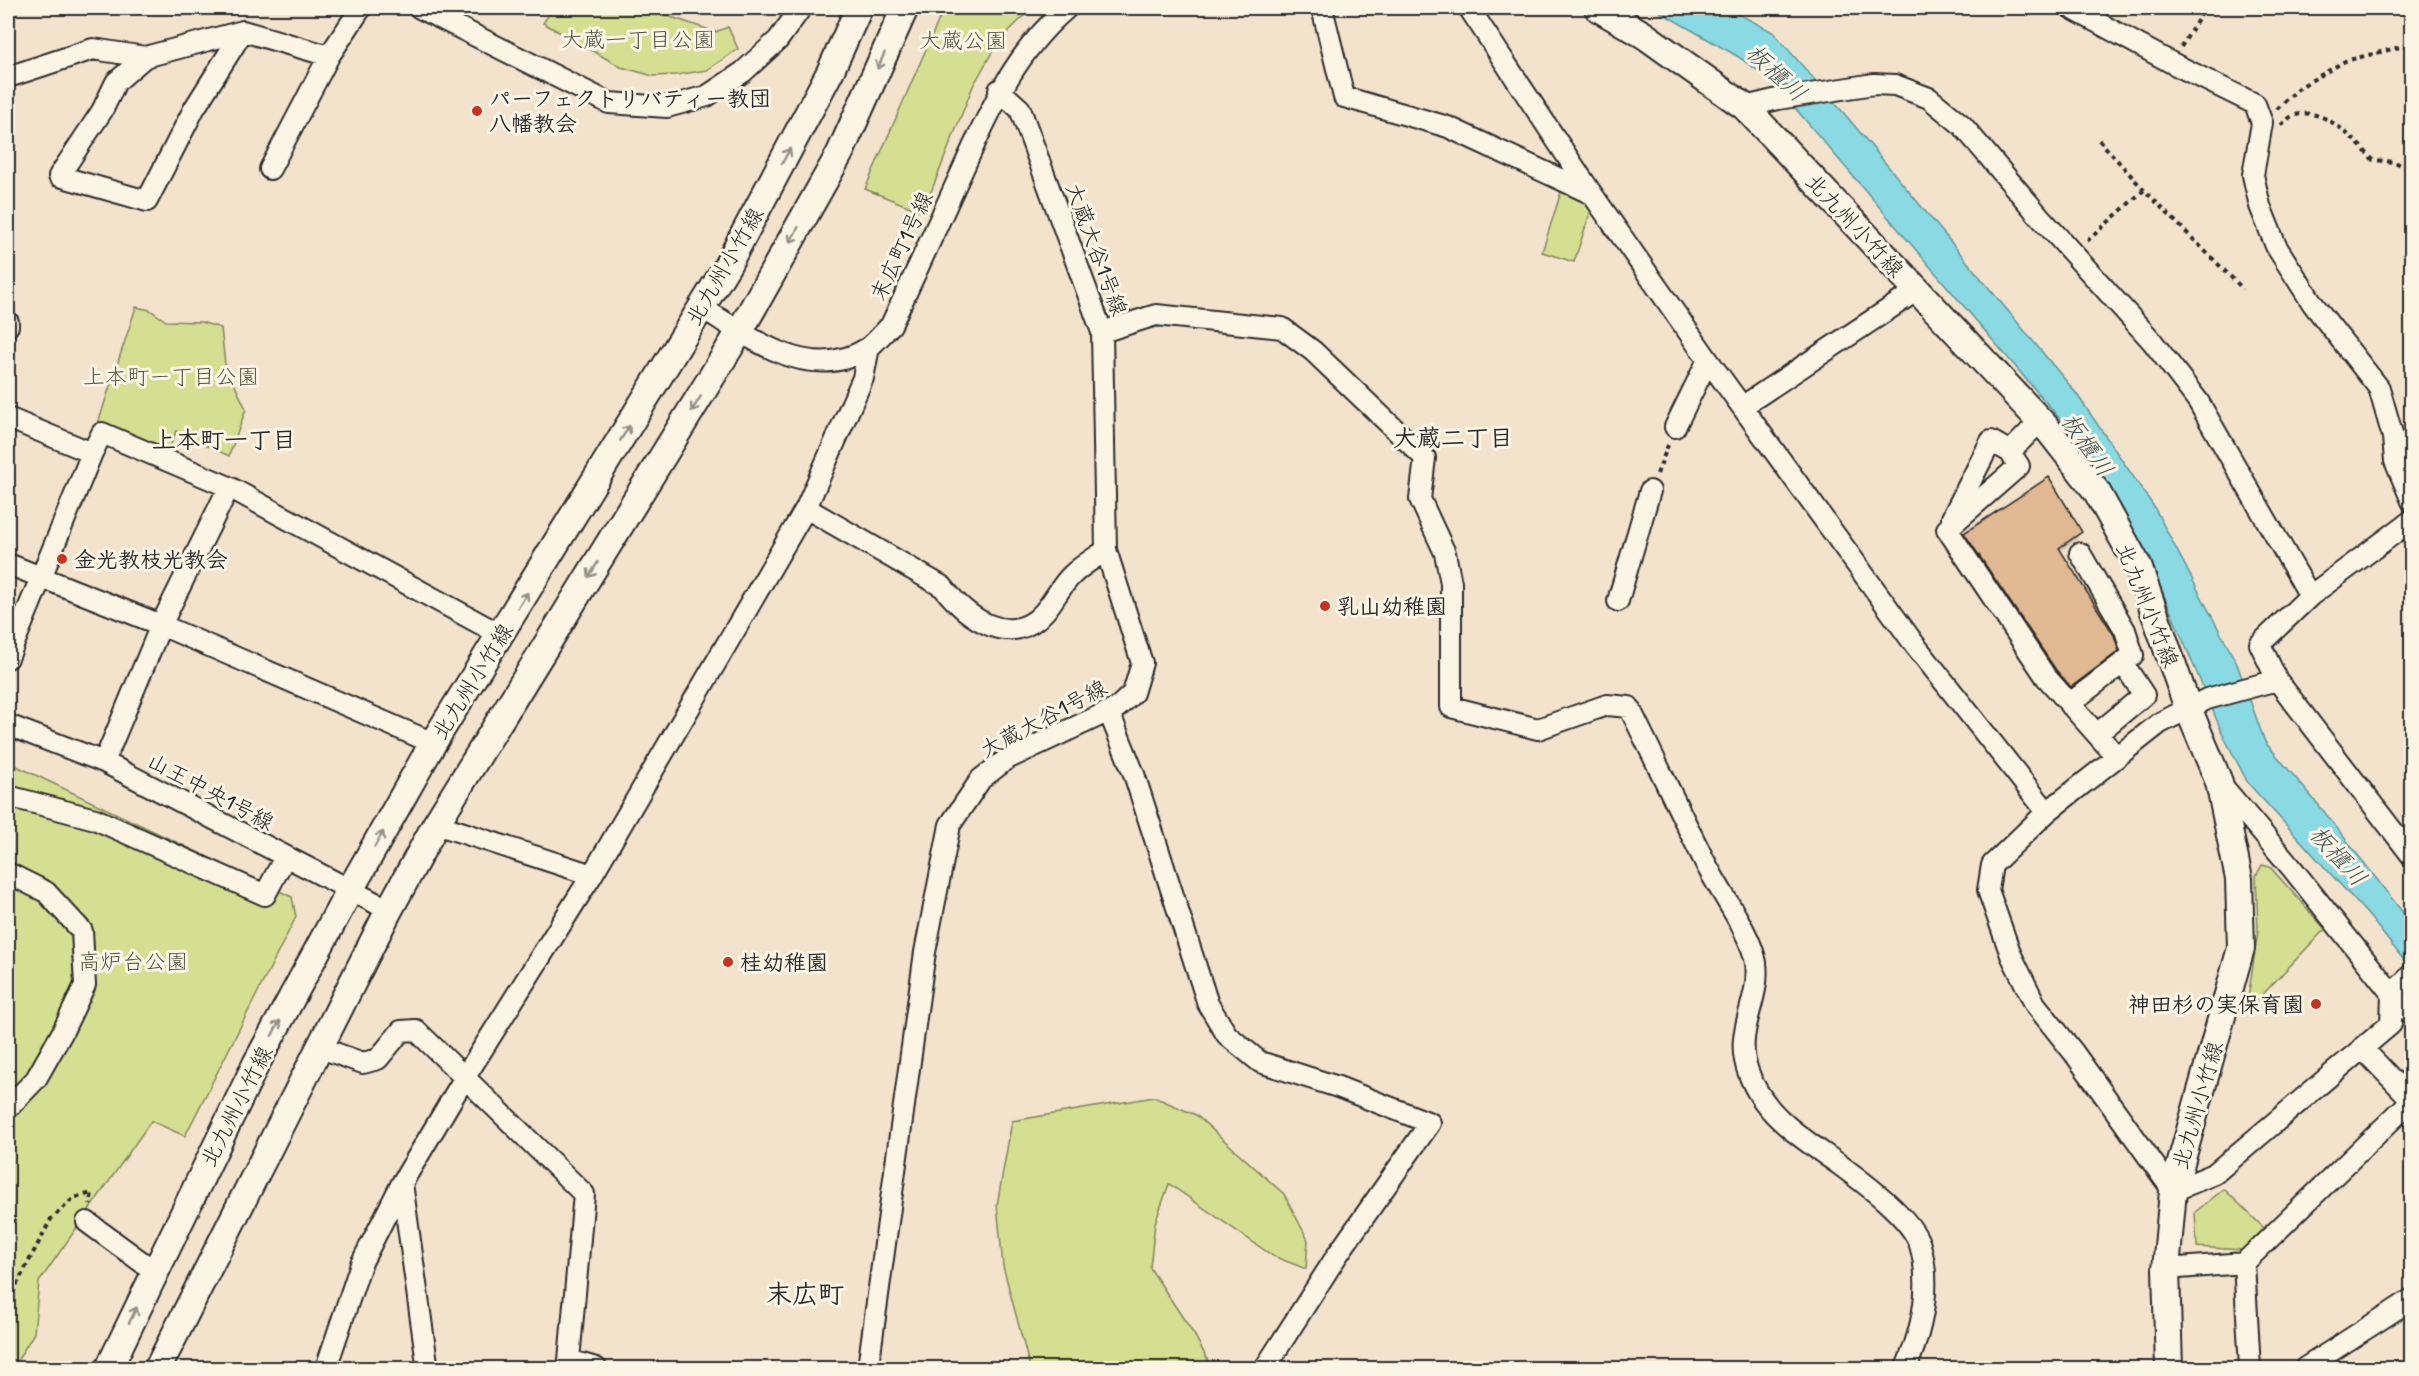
<svg xmlns="http://www.w3.org/2000/svg" width="2419" height="1376" viewBox="0 0 2419 1376" font-family="'Patrick Hand','Klee One',sans-serif">
  <style>
    .green { fill: #d4df92; stroke: #80855e; stroke-width: 1.5 }
    .water { fill: #89dae2; stroke: #639499; stroke-width: 1.5 }
    .building { fill: #e0b891; stroke: #2b2b2b; stroke-width: 1.5; filter: url(#shadow) }
    .lines { fill: none; stroke-linecap: round; stroke-linejoin: round }
    .minor-casing { stroke: #2b2b2b; stroke-width: 24 }
    .major-casing { stroke: #2b2b2b; stroke-width: 30 }
    .path { stroke: #2b2b2b; stroke-width: 4; stroke-dasharray: 4.5 4.5; stroke-linecap: butt }
    .minor { stroke: #fcf5e5; stroke-width: 20 }
    .major { stroke: #fcf5e5; stroke-width: 26 }
    .oneway { stroke: #949088 }
    .poi-dot { fill: #c8321e; stroke: #fcf5e5; stroke-width: 2 }
    .labels { text-anchor: middle; dominant-baseline: central; stroke-width: 6; stroke-linejoin: round; paint-order: stroke }
    .park-label { font-size: 22px; fill: #555845; stroke: #fcf5e5 }
    .poi-label { font-size: 22px; font-weight: bold; fill: #2b2b2b; stroke: #fcf5e5; text-anchor: start }
    .street-label { font-size: 22px; fill: #2b2b2b; stroke: #fcf5e5 }
    .water-label { font-size: 24px; font-style: italic; fill: #425759; stroke: #fcf5e5 }
    .neighbourhood-label { font-size: 24px; font-weight: bold; fill: #2b2b2b; stroke: #fcf5e5 }
    .quarter-label { font-size: 26px; font-weight: bold; fill: #2b2b2b; stroke: #fcf5e5 }
  </style>
  <defs>
    <filter id="shadow"><feDropShadow dx="-5.5" dy="5.5" stdDeviation="1.5" flood-color="#0004"/></filter>
  </defs>
  <rect width="100%" height="100%" fill="#f4e3cc"/>
  <filter id="ink" filterUnits="userSpaceOnUse"><feTurbulence type="fractalNoise" baseFrequency=".0167" numOctaves="2"/><feDisplacementMap in="SourceGraphic" scale="12" xChannelSelector="R" yChannelSelector="G"/><feConvolveMatrix kernelMatrix="1 2 1 2 8 2 1 2 1" color-interpolation-filters="sRGB"/></filter>
  <g filter="url(#ink)">
    <path class="green" d="M553 8H650L653 11 716 32 728 27 738 49 707 70 676 75 653 76 621 67 543 23Z
      M944 8H1032L998 42 973 86 923 212 865 189Z
      M1562 189 1594 201 1574 262 1542 252Z
      M136 307 150 310 166 321 201 322 221 328 225 364 246 409 229 456 176 431 166 458 98 423Z
      M8 762 292 897 296 917 185 1136 151 1121 39 1282 34 1333 13 1368H8Z
      M2262 865 2270 867 2325 929 2246 1012 2258 931 2256 876Z
      M1154 1097 1196 1115 1284 1194 1308 1240 1306 1269 1273 1256 1169 1184 1155 1223 1150 1268 1195 1336 1212 1368H1030L1003 1266 997 1205 1012 1121Z
      M2224 1189 2264 1228 2242 1250 2197 1247 2195 1212Z"/>
    <path class="water" d="M1653 8H1727L1773 32 1848 118 2076 393 2154 507 2237 664 2265 742 2322 809 2411 923V969L2369 916 2248 783 2224 737 2143 546 2077 439 1772 81 1737 56Z"/>
    <path class="building" d="M2049 477 2082 532 2059 548 2114 635 2119 651 2071 687 2056 670 1964 533Z"/>
    <g class="lines">
      <g class="minor-casing">
        <path id="minor" d="M420 8 609 103 667 107 707 96 743 72 778 40 801 8
          M1322 8 1344 97 1448 127 1592 194
          M1469 8 1592 194 1708 360 1915 645 2047 812 2160 723 2207 699 2277 680
          M2071 8 2172 63 2255 104 2262 123 2253 175 2260 206 2276 246 2313 304 2379 388 2393 437 2395 461 2412 501
          M145 57 116 82 102 111 59 176 147 201 194 109 243 31
          M8 77 93 49 145 57 243 31 329 56 361 8
          M1745 107 1778 99 1874 84 1895 85 1929 98 1962 125 2040 217 2152 341 2198 401 2310 596
          M270 169 329 56
          M702 308C752 338 809 385 868 348 876 342 884 332 891 325 914 277 936 228 958 180 988 115 1012 55 1067 8
          M8 322V326
          M1102 332 1156 315 1282 328 1313 351 1425 458 1420 499 1445 553 1451 583V707L1538 729 1607 705 1629 707C1655 759 1679 811 1705 862 1719 891 1751 933 1756 963 1761 1003 1732 1031 1749 1074 1765 1117 1805 1140 1840 1165 1863 1182 1911 1217 1920 1245 1932 1286 1922 1330 1906 1368
          M1743 406 1916 291
          M8 418 92 453 102 433 229 487 501 635
          M2040 421 2010 452 2019 466 1947 529 2046 677 2117 757
          M1675 427 1708 360
          M806 508 943 587C967 618 1011 650 1044 612 1054 601 1061 585 1072 575 1082 565 1095 558 1106 550
          M1952 518 1991 441 2010 452
          M2412 520 2310 596 2260 644 2277 680 2412 856
          M8 564 161 625 433 743
          M1618 601 1650 491
          M8 658 92 453
          M2069 704 2133 655 2125 630 2080 553
          M1109 712 1134 774 1208 1004 1227 1035 1260 1062 1338 1087 1430 1123 1338 1254 1265 1368
          M8 725 104 762 389 910
          M2097 734 2144 695 2123 663
          M104 762 161 625 229 487
          M8 796 95 819 265 895 285 857
          M2047 812 1992 865 1988 890 2011 955 2035 1004 2074 1053 2173 1191 2214 1174 2391 1024 2392 994 2291 867 2219 782
          M436 824 592 875
          M8 873 46 892 82 931 85 985 62 1033 36 1079 10 1106 8 1105
          M2412 974 2392 994 2412 1014
          M318 1047 363 1063 378 1059 401 1031 416 1030 584 1194 569 1360 596 1368
          M2362 1048 2411 1099
          M402 1183 427 1363 431 1368
          M87 1222 154 1271
          M2244 1263 2250 1368
          M2166 1269 2244 1263 2412 1100
          M326 1368 361 1264 402 1183 465 1077 592 875 806 508 863 378 869 347
          M868 1368 925 952 950 825 981 779 1007 759 1118 707 1133 693 1142 663 1106 550 1102 332 1020 109 999 90
          M2305 1368 2412 1299"/>
      </g>
      <g class="major-casing">
        <path id="major" d="M1598 8 1644 35 1745 107 2046 427 2097 492 2138 566 2188 708 2219 782 2239 879 2241 948 2173 1191 2166 1269 2169 1368
          M109 1368 256 1064 350 890 433 743 727 266 830 72 859 8
          M158 1368 389 910 436 824 740 331 840 153 905 8"/>
      </g>
      <path class="path" d="M2181 47 2205 8
        M2277 109 2300 87 2345 61 2412 44
        M2281 125C2285 122 2289 117 2293 116 2323 104 2355 140 2373 160L2395 162 2412 171
        M2099 140 2144 190 2243 289
        M2087 241 2144 190
        M1657 474 1668 445
        M8 1301 51 1219 74 1198 92 1193 90 1205"/>
      <use href="#minor" class="minor"/>
      <use href="#major" class="major"/>
    </g>
    <defs><path id="oneway-shaft" d="M-6 0H5M1.5-3L5.5 0L1.5 3" fill="none" stroke-width="1.6" stroke-linecap="round" stroke-linejoin="round" transform="scale(1.5)"/></defs>
    <g class="oneway">
      <use href="#oneway-shaft" transform="translate(881 61) rotate(114)"/>
      <use href="#oneway-shaft" transform="translate(786 156) rotate(-62)"/>
      <use href="#oneway-shaft" transform="translate(794 235) rotate(119)"/>
      <use href="#oneway-shaft" transform="translate(696 404) rotate(122)"/>
      <use href="#oneway-shaft" transform="translate(625 433) rotate(-58)"/>
      <use href="#oneway-shaft" transform="translate(593 570) rotate(122)"/>
      <use href="#oneway-shaft" transform="translate(523 600) rotate(-58)"/>
      <use href="#oneway-shaft" transform="translate(379 839) rotate(-60)"/>
      <use href="#oneway-shaft" transform="translate(276 1028) rotate(-62)"/>
      <use href="#oneway-shaft" transform="translate(133 1315) rotate(-64)"/>
    </g>
  </g>
  <g class="poi-dot">
    <circle cx="477" cy="111" r="6"/>
    <circle cx="62" cy="559" r="6"/>
    <circle cx="1325" cy="606" r="6"/>
    <circle cx="728" cy="962" r="6"/>
    <circle cx="2316" cy="1004" r="6"/>
  </g>
  <g class="labels">
    <g class="park-label">
      <text x="638" y="39">大蔵一丁目公園</text>
      <text x="963" y="40">大蔵公園</text>
      <text x="171" y="376">上本町ー丁目公園</text>
      <text x="133" y="961">高炉台公園</text>
    </g>
    <g class="poi-label">
      <text x="489" y="98">パーフェクトリバティー教団<tspan x="489" dy="25">八幡教会</tspan></text>
      <text x="74" y="559">金光教枝光教会</text>
      <text x="1337" y="606">乳山幼稚園</text>
      <text x="740" y="962">桂幼稚園</text>
      <text x="2304" y="1004" text-anchor="end">神田杉の実保育園</text>
    </g>
    <g class="street-label">
      <text transform="translate(1855 225) rotate(47)">北九州小竹線</text>
      <text transform="translate(901 246) rotate(-65)">末広町1号線</text>
      <text transform="translate(1097 249) rotate(70)">大蔵大谷1号線</text>
      <text transform="translate(724 266) rotate(-60)">北九州小竹線</text>
      <text transform="translate(2148 605) rotate(68)">北九州小竹線</text>
      <text transform="translate(472 681) rotate(-58)">北九州小竹線</text>
      <text transform="translate(1043 718) rotate(-28)">大蔵大谷1号線</text>
      <text transform="translate(211 791) rotate(28)">山王中央1号線</text>
      <text transform="translate(2197 1105) rotate(-74)">北九州小竹線</text>
      <text transform="translate(236 1106) rotate(-63)">北九州小竹線</text>
    </g>
    <g class="water-label">
      <text transform="translate(1777 72) rotate(43)">板櫃川</text>
      <text transform="translate(2088 444) rotate(55)">板櫃川</text>
      <text transform="translate(2339 855) rotate(48)">板櫃川</text>
    </g>
    <g class="neighbourhood-label">
      <text x="1453" y="437">大蔵二丁目</text>
      <text x="224" y="439">上本町一丁目</text>
    </g>
    <g class="quarter-label">
      <text x="805" y="1293">末広町</text>
    </g>
  </g>
  <rect width="2419" height="1376" fill="none" stroke="#fcf5e5" stroke-width="30"/>
  <rect x="15" y="15" width="2389" height="1346" fill="none" stroke="#2b2b2b" stroke-width="2" filter="url(#ink)"/>
</svg>
